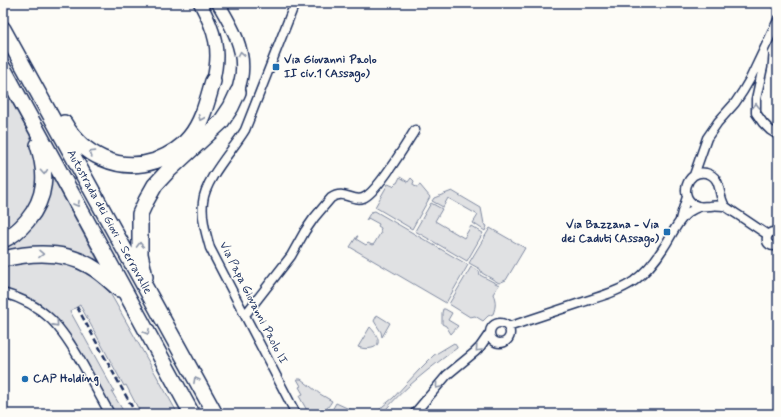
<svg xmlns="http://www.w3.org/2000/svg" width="781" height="417" viewBox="0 0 781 417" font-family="Mynerve,sans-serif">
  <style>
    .green { fill: #e0e1e3; stroke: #7e88a0 }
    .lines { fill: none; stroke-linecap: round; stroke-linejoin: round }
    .minor-casing { stroke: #1b2f5e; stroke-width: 11 }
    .secondary-casing { stroke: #1b2f5e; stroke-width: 15 }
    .motorway-casing { stroke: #1b2f5e; stroke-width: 18 }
    .minor { stroke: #fdfcf7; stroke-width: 8 }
    .secondary { stroke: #fdfcf7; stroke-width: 12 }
    .motorway { stroke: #fdfcf7; stroke-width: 15 }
    .rail { stroke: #1b2f5e; stroke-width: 2.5; stroke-dasharray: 6 3; stroke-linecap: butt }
    .oneway { stroke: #8c96aa }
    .poi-dot { fill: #1f6fb2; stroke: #fdfcf7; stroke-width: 1.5 }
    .labels { text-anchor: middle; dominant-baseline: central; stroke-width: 3; stroke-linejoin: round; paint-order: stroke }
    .poi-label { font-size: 12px; font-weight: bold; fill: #1b2f5e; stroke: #fdfcf7; text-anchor: start }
    .street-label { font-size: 12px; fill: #1b2f5e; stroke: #fdfcf7 }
  </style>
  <rect width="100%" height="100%" fill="#fdfcf7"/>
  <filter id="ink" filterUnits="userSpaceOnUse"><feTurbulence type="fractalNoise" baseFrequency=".025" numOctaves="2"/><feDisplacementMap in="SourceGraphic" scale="8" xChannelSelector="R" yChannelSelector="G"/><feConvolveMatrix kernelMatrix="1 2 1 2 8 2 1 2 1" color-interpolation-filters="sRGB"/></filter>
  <g filter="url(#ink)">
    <path class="green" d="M3 86 29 134 39 159 36 201 3 236Z
      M51 174 98 261 97 263 3 256V244Z
      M400 177 408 182 411 178 414 181 413 184 414 186 417 187 420 185 430 197 412 229 375 207 388 184 393 186 396 183H397Z
      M452 191 481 208 484 224 487 226 485 231 473 223 478 215 448 198 443 207 432 201 434 198Z
      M431 203 442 209 435 221 464 238 471 226 483 233 467 261 415 231Z
      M375 211 468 265 446 303 350 247 357 236H358L356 239 366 245 368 243 372 245 374 244 381 232 380 231 381 228 378 226 379 224 368 218 366 221V220L371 212Z
      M490 228 525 248 506 280 499 283 482 273 480 269 469 263Z
      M38 257 84 268 105 285 114 300 178 414H141L126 385 124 386 80 305 70 311 114 391 112 392 125 414H115L74 340 59 321 39 303 25 296 3 289V264Z
      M471 267 479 271 480 275 499 285 493 294C496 301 496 306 493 314L488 316 483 321 475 316 470 317 449 304Z
      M443 309H445L452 313 448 320 458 326 451 334 446 326 442 324V313Z
      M377 315 390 323 382 337 381 332 374 321Z
      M370 327C376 333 384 345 372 348 367 349 363 349 358 347Z
      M454 343 457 347V348C430 368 403 388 382 414H377L383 406 393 398 419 370 434 355Z
      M297 379H301L320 394 332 401C326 411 322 414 309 414L299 396 303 394 299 387 301 386Z
      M336 403 358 413 359 414H333L332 410Z"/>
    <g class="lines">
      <g class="minor-casing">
        <path id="minor" d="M295 3 245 130C233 150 205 179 203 202 201 217 206 234 210 248L296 414
          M764 55 763 67 756 99V113L763 123 770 130 778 135
          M694 175 707 138 718 122 735 103 743 91 750 79 778 20
          M725 206C720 206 715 205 710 206 705 206 702 207 698 206 677 200 686 169 706 173 723 177 717 195 725 206 727 208 732 211 735 213 746 220 757 228 768 235
          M680 220 682 212 687 197
          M778 233C763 227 763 251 778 245
          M3 293C46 305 62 328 83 365 92 381 101 398 110 414
          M245 315 291 256 305 231 314 218 331 198C344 189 352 202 363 198 377 193 406 144 415 130
          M490 333a10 10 0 1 1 20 0a10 10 0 1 1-20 0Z
          M508 327C532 319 556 311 580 303 598 297 618 292 634 281 646 272 656 260 664 247 674 232 680 213 699 207
          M414 414 447 375 475 352 480 347 489 334"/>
      </g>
      <g class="secondary-casing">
        <path id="secondary" d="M200 3C215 31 221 50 213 81
          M218 3C230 24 244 45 242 71 242 78 239 85 238 92"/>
      </g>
      <g class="motorway-casing">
        <path id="motorway" d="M3 29 215 414
          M3 68 192 414
          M64 123C82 155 119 173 155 161 168 156 181 149 190 137 203 121 207 101 213 81
          M3 240C12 236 21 228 27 221 47 197 47 173 38 145
          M3 259C32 252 63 250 90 266 101 272 110 281 119 289
          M145 277 140 254V214L146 201 155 185 167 172 221 122 231 107 238 92"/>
      </g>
      <use href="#minor" class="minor"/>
      <use href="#secondary" class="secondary"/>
      <use href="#motorway" class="motorway"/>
      <path class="rail" d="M77 307 136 414"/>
    </g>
    <defs><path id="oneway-chevron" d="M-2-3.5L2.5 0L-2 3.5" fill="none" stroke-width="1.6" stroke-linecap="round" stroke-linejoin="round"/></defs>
    <g class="oneway">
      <use href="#oneway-chevron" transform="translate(241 54) rotate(-100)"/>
      <use href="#oneway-chevron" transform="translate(756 106) rotate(-90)"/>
      <use href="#oneway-chevron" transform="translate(201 118) rotate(113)"/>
      <use href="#oneway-chevron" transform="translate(92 153) rotate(-148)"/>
      <use href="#oneway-chevron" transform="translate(44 172) rotate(86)"/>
      <use href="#oneway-chevron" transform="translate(77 204) rotate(61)"/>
      <use href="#oneway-chevron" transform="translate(140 245) rotate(-91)"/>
      <use href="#oneway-chevron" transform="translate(41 254) rotate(1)"/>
      <use href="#oneway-chevron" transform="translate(56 324) rotate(48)"/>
      <use href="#oneway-chevron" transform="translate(147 332) rotate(61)"/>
      <use href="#oneway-chevron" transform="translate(478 349) rotate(133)"/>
      <use href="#oneway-chevron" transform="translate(196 380) rotate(-119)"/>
      <use href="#oneway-chevron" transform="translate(438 386) rotate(130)"/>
    </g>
  </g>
  <g class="poi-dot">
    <rect x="272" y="63" width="8" height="8" rx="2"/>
    <rect x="663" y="228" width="8" height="8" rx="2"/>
    <circle cx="25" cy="379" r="4"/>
  </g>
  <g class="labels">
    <g class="poi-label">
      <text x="284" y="60">Via Giovanni Paolo<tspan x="284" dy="14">II civ.1 (Assago)</tspan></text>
      <text x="659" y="225" text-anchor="end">Via Bazzana - Via<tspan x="659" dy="14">dei Caduti (Assago)</tspan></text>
      <text x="33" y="379">CAP Holding</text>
    </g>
    <g class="street-label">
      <text transform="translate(109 222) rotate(61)">Autostrada dei Giovi - Serravalle</text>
      <text transform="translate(253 303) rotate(63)">Via Papa Giovanni Paolo II</text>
    </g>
  </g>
  <rect width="781" height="417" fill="none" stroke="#fdfcf7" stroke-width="16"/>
  <rect x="8" y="8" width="765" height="401" fill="none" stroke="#1b2f5e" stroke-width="1.5" filter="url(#ink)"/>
</svg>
